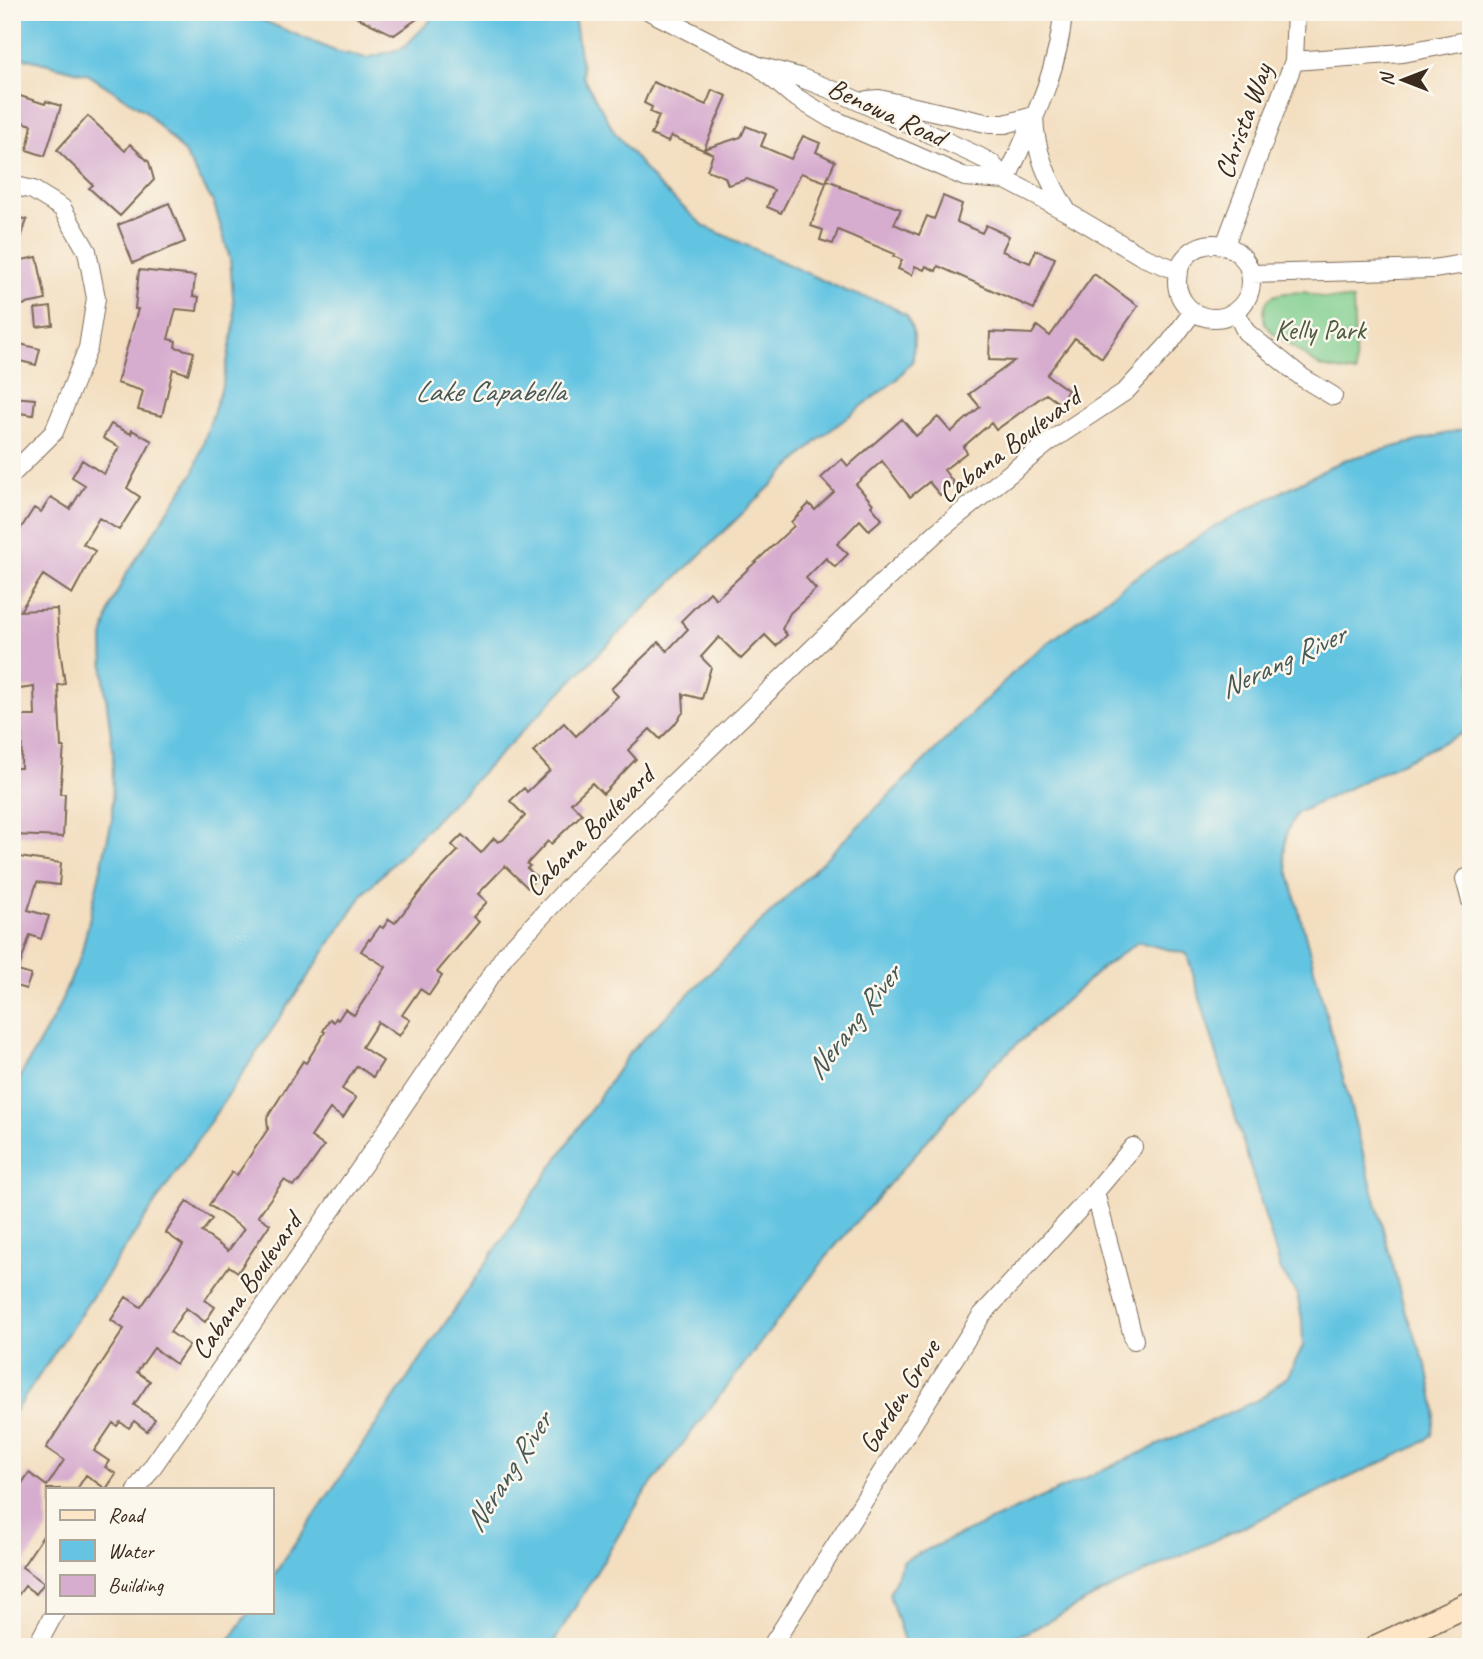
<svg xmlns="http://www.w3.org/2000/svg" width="1483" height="1659" viewBox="0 0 1483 1659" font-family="Caveat,sans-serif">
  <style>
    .green { fill: #7bcc8c; stroke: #5b7b55; stroke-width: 2 }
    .water { fill: #64c4e2; stroke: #507780; stroke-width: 2 }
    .building { fill: #d7adcf }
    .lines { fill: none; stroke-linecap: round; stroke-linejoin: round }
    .street-casing { stroke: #7b6957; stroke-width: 20 }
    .secondary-casing { stroke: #7b6957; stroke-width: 27 }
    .street { stroke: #fff; stroke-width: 18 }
    .secondary { stroke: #fde5c5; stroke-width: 24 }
    .labels { text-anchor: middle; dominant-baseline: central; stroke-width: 5; stroke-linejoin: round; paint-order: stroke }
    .street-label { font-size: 28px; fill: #3b2a1e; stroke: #fbf7ec }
    .park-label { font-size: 28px; fill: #4e5b3f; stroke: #fbf7ec }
    .water-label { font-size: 30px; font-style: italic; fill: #475859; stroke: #fbf7ec }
  </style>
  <rect width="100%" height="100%" fill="#fbf7ec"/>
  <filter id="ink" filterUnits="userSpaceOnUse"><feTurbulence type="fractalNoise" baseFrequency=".0143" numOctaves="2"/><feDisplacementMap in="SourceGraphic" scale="14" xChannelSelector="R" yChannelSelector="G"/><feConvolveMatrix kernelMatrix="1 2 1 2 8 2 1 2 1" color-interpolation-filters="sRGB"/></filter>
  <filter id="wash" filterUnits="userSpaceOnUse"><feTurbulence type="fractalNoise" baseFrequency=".00686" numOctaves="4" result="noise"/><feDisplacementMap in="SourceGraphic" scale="28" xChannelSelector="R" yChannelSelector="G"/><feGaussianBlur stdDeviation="1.57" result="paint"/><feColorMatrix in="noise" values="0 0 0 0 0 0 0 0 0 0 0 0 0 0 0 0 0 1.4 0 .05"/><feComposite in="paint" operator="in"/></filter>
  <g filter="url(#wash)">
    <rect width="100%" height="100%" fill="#f3dec0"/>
    <path class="green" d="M1305 292 1323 298 1353 300 1356 373 1321 367 1272 332 1265 324C1259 291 1279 293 1305 292Z"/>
    <path class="water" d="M12 12H243L335 51 367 58 403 48 429 22 434 12H577L575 21 583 77 615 133 657 184 704 226 848 292 887 304 907 316 914 335 913 360 896 380 819 439 601 651 364 893 12 1416V1091L55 1015 81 955 112 820 113 752 104 680 103 638 111 605 126 574 194 472 223 383 235 321 230 259 214 204 183 151 145 111 87 74 12 55Z
      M1471 427V729L1297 813 1287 831 1284 855 1404 1308 1427 1367 1436 1411 1432 1435 1417 1446 1101 1593 1028 1632 985 1647H913L904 1641 889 1594 904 1560 1260 1399 1288 1376 1303 1346 1302 1319 1297 1295 1281 1270 1187 954 1138 942 1103 967 989 1069 832 1250 643 1495 551 1647H225L249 1612H271V1579L630 1052 1027 659 1134 578 1217 525 1256 505 1344 460Z"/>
    <g id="blocks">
      <path class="building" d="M346 12H427L394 35Z
        M653 82 706 105 712 90 727 96 704 149 741 137 746 126 766 134 761 146 791 159 803 136 820 143 816 152 835 161 826 182 801 173 781 213 767 207 774 190 747 179 728 185 725 177 707 170 713 154 671 136 668 142 651 135 659 116 650 112 652 107 644 103Z
        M20 96 45 104 46 101 61 106 45 156 27 150 32 125 13 119Z
        M88 116 125 151 130 144 149 162 154 180 120 216 89 188 93 185 57 150Z
        M827 180 840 185V187L901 209 894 224 919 235 927 216 934 219 943 196 962 204 957 222 982 233 986 225 1009 236 1002 251 1030 263 1036 250 1055 258 1034 309 938 266 936 271 926 266 924 270 915 266 912 275 898 269 902 260 893 256 895 254 838 230 833 244 820 240 823 230 811 226Z
        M169 203 185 242 133 263 118 225Z
        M12 215 27 220 15 256H12Z
        M37 257 46 300 12 307V286L17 285 12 262Z
        M139 270 195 276 193 296 199 297 197 311 176 309 168 339 176 341 175 347 194 352 188 374 173 369 162 416 138 410 143 391 117 383 138 309H135Z
        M1094 274 1138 306 1102 358 1075 338 1047 375 1068 390 1059 403 1046 394 996 430 991 423 963 447 967 452 944 470 954 483 940 495 929 482 910 497 882 461 856 484 873 504 871 506 882 519 869 530 860 520 837 544 848 554 835 567 826 558 806 578 816 589 790 613 782 629 787 635 776 646 765 635 741 659 719 637 701 657 711 667 702 699 683 694 684 711 674 725 660 739 650 729 628 750 636 759 603 794 592 783 571 803 582 814 551 844 548 841 527 864 530 866 527 868 537 877 528 888 505 866 478 894 487 902 473 917 479 922 437 972 442 976 429 995 420 989 402 1015 410 1020 399 1036 378 1022 362 1047 383 1061 373 1077 357 1066 342 1089 356 1098 343 1118 330 1109 311 1137 324 1146 298 1183 296 1182 293 1186 284 1180 258 1216 270 1224 238 1272 229 1266 205 1300 215 1307 205 1322 186 1308 170 1332 189 1345 176 1364 154 1348 137 1372 150 1381 134 1405 155 1419 147 1431 134 1421 129 1428 120 1422 117 1426 113 1423 94 1451 109 1461 105 1467 116 1474 106 1489 86 1475 77 1489H47V1530L22 1567 44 1583 36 1594 25 1586 12 1603V1498L29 1473 47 1486 64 1460 46 1448 124 1329 111 1320 126 1297 141 1307 183 1245 166 1233 187 1201 212 1219 202 1232 228 1251 244 1229 209 1205 232 1172 237 1175 268 1129 267 1118 303 1061 306 1063 325 1032 323 1031 330 1019 334 1022 336 1018 338 1020 345 1009 354 1015 386 967 361 951 369 939 370 940 380 926 383 928 389 919 395 923 429 881 458 851 452 845 462 835 481 853 494 838 498 842 503 840 525 816 510 801 524 788 527 792 550 770 533 752 564 723 576 736 618 696 611 689 639 661 659 642 667 651 688 629 681 621 710 592 716 599 794 526 791 522 809 504 815 510 834 492 821 478 842 459 848 466 902 419 916 436 938 417 951 432 980 407 969 394 1014 361 989 360 990 332 1032 334 1037 326 1050 336Z
        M51 307 53 325 37 327 35 309Z
        M12 342 40 349 36 365 12 359Z
        M12 397 35 399 33 415 12 412Z
        M111 424 131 434 132 430 152 441 127 488 140 497 119 530 99 518 83 544 95 551 72 594 43 575 20 611 57 609 59 643 65 684 58 685 61 747H64L60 794H65L63 837 13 835 16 817 15 812H12V792H14L15 768H21L22 734H12V716H35L34 687 12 690V542L34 508 41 512 51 497 70 509 85 485 72 477 82 460 104 474 119 447 103 438Z
        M12 856 61 863 59 885 37 882 28 910 49 916 41 939 30 935 18 971 31 975 26 989 12 985Z"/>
    </g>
  </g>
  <g filter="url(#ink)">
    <use href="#blocks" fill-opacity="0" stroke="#7b6957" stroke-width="2"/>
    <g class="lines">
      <g class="street-casing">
        <path id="street" d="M651 12 758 66 799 77 845 95 978 156 991 163 1006 180
          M1294 61 1403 53 1471 40
          M758 66 792 95 830 118 965 177 1006 180 1067 212 1143 257 1179 271
          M867 100 879 99 990 124H1005L1034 116C1035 153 1048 180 1067 211
          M1006 180C1030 127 1059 72 1063 12
          M12 185 33 190 62 208 87 251 96 298 88 348 54 432 12 474
          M1177 281a37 37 0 1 1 74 0a37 37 0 1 1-74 0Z
          M1225 245 1294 61 1296 12
          M1251 274 1433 269 1471 263
          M1236 312 1246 332 1303 378 1333 396
          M1471 876 1465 879 1471 901
          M1095 1192 1134 1340
          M137 1489 376 1146 505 955 596 858 837 625 937 532 1049 442 1126 391 1169 344 1192 313
          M36 1647 55 1612
          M771 1647 981 1316 1095 1192 1133 1147"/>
      </g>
      <g class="secondary-casing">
        <path id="secondary" d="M1377 1647 1471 1603"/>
      </g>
      <use href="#street" class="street"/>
      <use href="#secondary" class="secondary"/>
    </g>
  </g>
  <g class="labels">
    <g class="street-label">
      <text transform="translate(887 112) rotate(25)">Benowa Road</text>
      <text transform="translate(1243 121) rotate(-70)">Christa Way</text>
      <text transform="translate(1009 445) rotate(-37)">Cabana Boulevard</text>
      <text transform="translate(589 831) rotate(-45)">Cabana Boulevard</text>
      <text transform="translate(246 1286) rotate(-55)">Cabana Boulevard</text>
      <text transform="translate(899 1396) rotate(-58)">Garden Grove</text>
    </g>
    <g class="park-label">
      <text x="1320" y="329">Kelly Park</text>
    </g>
    <g class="water-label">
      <text x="490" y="391">Lake Capabella</text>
      <text transform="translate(1282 661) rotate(-25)">Nerang River</text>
      <text transform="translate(853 1022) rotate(-52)">Nerang River</text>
      <text transform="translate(508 1472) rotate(-57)">Nerang River</text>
    </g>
  </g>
  <rect width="1483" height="1659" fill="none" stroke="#fbf7ec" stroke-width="42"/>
  <rect x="46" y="1488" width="228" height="126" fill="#fbf7ec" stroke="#aea59a" stroke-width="2"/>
  <rect x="60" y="1510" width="35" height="10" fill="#fde5c5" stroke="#aea59a" stroke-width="2"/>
  <text x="108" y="1522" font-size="21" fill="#3b2a1e">Road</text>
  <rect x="60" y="1540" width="35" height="21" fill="#64c4e2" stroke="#aea59a" stroke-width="2"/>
  <text x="108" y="1558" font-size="21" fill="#3b2a1e">Water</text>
  <rect x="60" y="1575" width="35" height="21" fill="#d7adcf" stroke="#aea59a" stroke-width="2"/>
  <text x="108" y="1592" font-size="21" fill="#3b2a1e">Building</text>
  <g transform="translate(1403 80) rotate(270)" stroke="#fbf7ec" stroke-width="5" paint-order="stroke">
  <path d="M0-5L12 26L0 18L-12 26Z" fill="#3b2a1e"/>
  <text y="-10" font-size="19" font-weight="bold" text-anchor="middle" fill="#3b2a1e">N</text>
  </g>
</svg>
